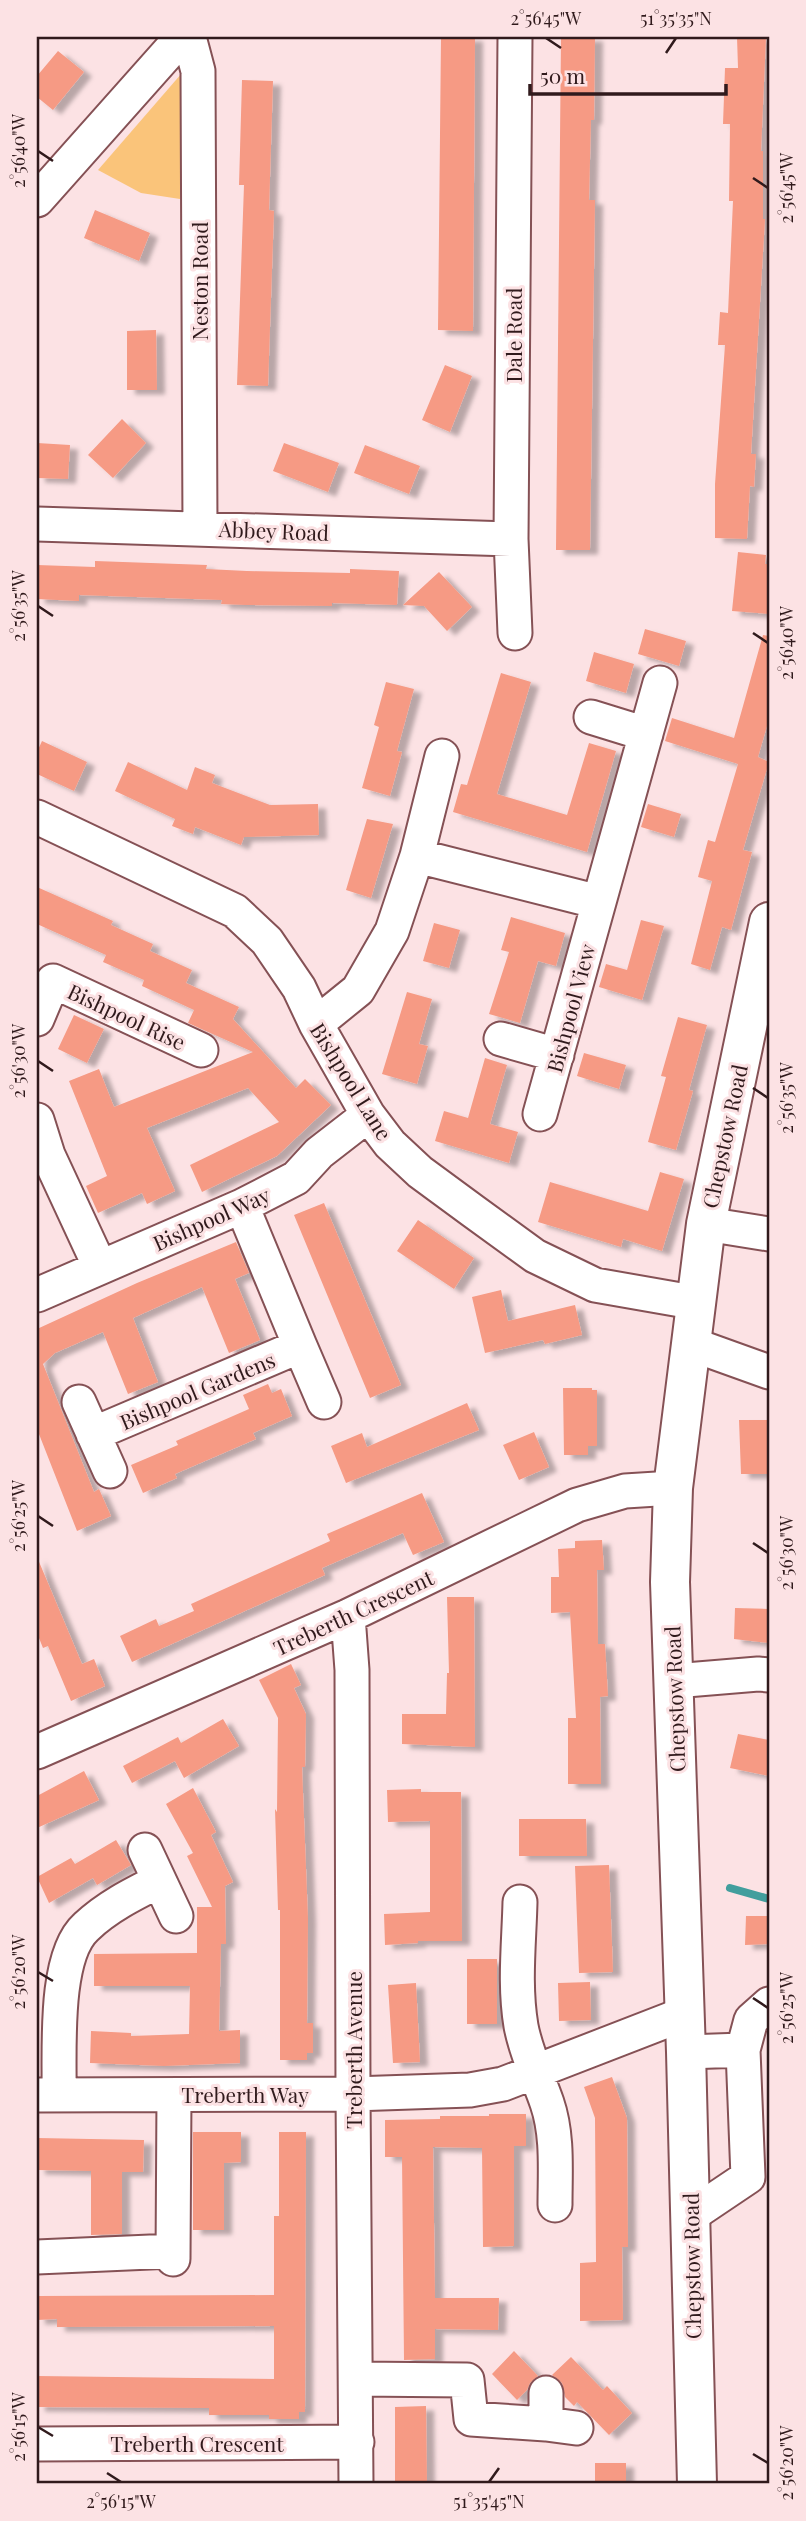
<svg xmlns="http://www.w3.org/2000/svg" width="806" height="2521" viewBox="0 0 806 2521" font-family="'Playfair Display',serif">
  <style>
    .green { fill: #fac47a }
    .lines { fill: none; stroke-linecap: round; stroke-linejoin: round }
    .stream { stroke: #429e9d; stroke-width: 8 }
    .building { fill: #f69a84; filter: url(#shadow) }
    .minor-casing { stroke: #855155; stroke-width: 37 }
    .major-casing { stroke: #855155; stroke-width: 42 }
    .minor { stroke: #fff; stroke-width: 33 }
    .major { stroke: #fff; stroke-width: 38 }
    .ticks { fill: none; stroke: #301a1c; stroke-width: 2.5 }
    .labels { text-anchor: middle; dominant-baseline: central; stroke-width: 6; stroke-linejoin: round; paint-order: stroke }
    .street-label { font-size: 21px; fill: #301a1c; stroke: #fce2e4 }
    .neatline { fill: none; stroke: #301a1c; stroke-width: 2.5 }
    .ticks-label { font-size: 18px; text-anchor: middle; fill: #301a1c }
  </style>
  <defs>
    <filter id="shadow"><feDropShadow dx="8" dy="4.5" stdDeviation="2" flood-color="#0004"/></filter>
  </defs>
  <rect width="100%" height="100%" fill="#fce2e4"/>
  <path class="green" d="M182 73 180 199 141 193 98 170Z"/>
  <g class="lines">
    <path class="stream" d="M730 1888 769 1899"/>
  </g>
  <path class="building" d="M441 37H475L473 331 438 330Z
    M561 37H595L594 120H591L589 200H595L590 550H556Z
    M737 37H766L761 151H763V219H765L751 454H756L754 487 750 486 747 539 715 538V484L725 345H718L720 312 728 313 733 201H729L730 124H723L725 68H738Z
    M58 51 84 72 53 110 37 97V76Z
    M242 80 273 81 269 210 274 211 268 386 237 385 244 185H239Z
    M95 210 150 233 139 261 84 238Z
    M156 330 157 390H127V331Z
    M445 365 472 376 450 432 422 420Z
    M122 419 146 443 113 478 88 455Z
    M37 443 70 445 68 479 37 478Z
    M284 443 339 463 328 492 273 471Z
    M365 445 420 466 409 494 354 473Z
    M738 552 766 555 765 564H769V614L732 611Z
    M95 561 207 565 206 569 247 571 350 573V569L399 571 397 605 332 603V606L246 605 221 604 222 600 79 595V601L37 599V565L95 567Z
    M439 572 472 607 447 631 424 606 403 605Z
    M645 629 686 641 679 666 638 654Z
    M763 635 769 636V719L758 757 769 762 743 850 752 852 731 930 722 927 710 970 691 964 712 881 698 877 708 840 715 842 738 764 665 741 672 718 734 738Z
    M594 652 634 664 626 693 586 681Z
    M501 673 531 682 497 794 567 815 589 743 616 751 587 852 453 812 461 784 467 785Z
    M386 682 414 689 397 751 402 752 390 796 362 788 379 727 374 725Z
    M42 741 87 762 74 791 37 774V752Z
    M128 762 187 790 195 767 215 775 212 783 270 805 318 804 319 835 244 837 241 845 195 827 193 834 172 826 175 819 115 791Z
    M648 804 681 814 674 837 641 827Z
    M367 819 393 824 371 898 346 890Z
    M37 887 113 921 111 925 153 944 150 951 192 970 186 983 239 1007 233 1019 296 1088 305 1079 331 1105 277 1156 202 1192 190 1165 279 1122 248 1088 147 1128 175 1191 147 1204 142 1193 98 1213 86 1186 107 1176 69 1081 99 1069 114 1107 253 1052 188 1023 194 1010 142 986 144 980 103 962 106 955 37 924Z
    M511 917 565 933 556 966 538 961 520 1023 489 1014 509 952 501 950Z
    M641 920 664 926 642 1000 599 987 606 964 627 970Z
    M434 923 460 930 449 968 423 961Z
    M407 992 432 999 419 1044 428 1046 417 1084 382 1074Z
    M74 1015 104 1029 87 1063 58 1049Z
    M678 1017 707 1025 689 1090 693 1091 676 1150 648 1142 666 1077 661 1076Z
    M584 1053 626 1065 619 1089 577 1076Z
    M485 1058 507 1065 490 1124 518 1132 509 1163 435 1141 444 1111 468 1118Z
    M660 1172 684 1179 662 1251 623 1239 621 1247 538 1222 550 1182 648 1211Z
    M324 1203 401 1385 370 1398 294 1215Z
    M418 1220 474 1258 454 1289 397 1251Z
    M236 1242 249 1273 235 1279 260 1340 229 1353 202 1287 133 1318 158 1382 128 1394 103 1332 55 1353 43 1364 94 1492 99 1489 111 1516 77 1531 37 1429V1329L137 1283Z
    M501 1290 508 1321 575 1305 582 1335 545 1344 543 1340 485 1353 472 1297Z
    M268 1384 272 1393 281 1389 292 1416 253 1433 256 1439 175 1474 177 1478 143 1493 131 1465 178 1445 176 1441 249 1409 243 1395Z
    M563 1388H592V1390H597V1446H588V1455H564Z
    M467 1403 479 1430 346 1483 331 1446 362 1433 367 1447Z
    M739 1420H769V1474H741Z
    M534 1432 549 1467 519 1480 503 1445Z
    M422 1493 444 1542 413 1555 403 1533 322 1568 325 1575 132 1662 120 1636 156 1619 159 1626 194 1611 191 1604 330 1541 327 1534Z
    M602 1540 604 1570H597L598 1644H605L608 1696 600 1697 601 1784H568V1718H576L570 1612 551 1613V1577H559L558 1549 575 1548V1541Z
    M37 1557 82 1664 94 1659 105 1686 71 1701 48 1646 43 1648 37 1633Z
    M447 1597H474L475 1747 402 1744V1714H446L447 1673H449Z
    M735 1608 769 1609V1643L734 1639Z
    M291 1664 301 1685 294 1688 306 1714 305 1767H302L308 1919 307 2023H313V2053H307V2060H280V1910H278L275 1809 277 1812 278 1718 259 1680Z
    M223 1719 239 1746 184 1778 175 1761 132 1783 123 1766 178 1737 181 1743Z
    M738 1734 769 1740V1776L730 1768Z
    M84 1771 99 1800 37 1828V1796Z
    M193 1788 216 1832 211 1835 233 1882 225 1886 226 1944H221L219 2031 240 2030V2063L164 2066 90 2063 91 2031 131 2033V2036L189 2034 190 1986H94V1954L197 1953V1907H212L187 1856 193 1853 166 1804Z
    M421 1789V1792H461L462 1941H418V1943L385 1945 384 1914 430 1912V1821L388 1822 387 1790Z
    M519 1819H586L587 1856H519Z
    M116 1840 131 1865 97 1885 93 1878 49 1903 37 1877 71 1858 75 1864Z
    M609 1865 613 1972 579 1973 575 1866Z
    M746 1916H769V1944L745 1945Z
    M467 1959H497V2024H467Z
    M590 1982 591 2020 559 2021 558 1983Z
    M416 1983 420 2062 393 2063 388 1985Z
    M612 2077 627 2118 628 2247H622L623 2320 580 2321V2263L596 2262 595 2118 584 2087Z
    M489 2114H526V2146H514V2246L483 2247 482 2148 433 2147 435 2298H499L498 2330 435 2329V2359L404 2360 402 2157H385V2120L440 2119V2116H489Z
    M193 2132H241V2162L224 2163V2230H193Z
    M279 2132H306L305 2412H299V2419H269V2415H209V2408L37 2407V2376L274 2379V2326L57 2327V2319L37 2320V2296L274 2295V2216H279Z
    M37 2138 144 2140 143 2172H122V2234L91 2235V2171L37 2170Z
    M514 2351 538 2376 530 2383 527 2390 517 2400 492 2374Z
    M571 2357 603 2390 607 2386 632 2413 609 2435 577 2402 574 2406 565 2397 562 2383 552 2375Z
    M426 2406 427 2484H395V2407Z
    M595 2463H626V2484H595Z"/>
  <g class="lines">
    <g class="minor-casing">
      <path id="minor" d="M189 37 198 71 200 528
        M515 37 511 539 515 633
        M37 200 182 37
        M37 524 511 539
        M591 717 646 734
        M37 817 235 911 267 941 299 988 316 1024 368 1115 390 1144 420 1172 473 1211 535 1256 595 1285 698 1303
        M417 856 599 902
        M37 1019 53 981 201 1050
        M316 1024 358 990 392 931 417 856 442 756
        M501 1039 557 1055
        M540 1114 660 683
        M37 1120 48 1155 100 1267
        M706 1224 769 1234
        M37 1295 242 1206 296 1178 319 1153 368 1115
        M691 1344 769 1372
        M300 1346 324 1402
        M79 1402 110 1471
        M93 1434 300 1346 242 1206
        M348 1616 352 1670 353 2094 356 2484
        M674 1681 758 1674 769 1675
        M37 1752 348 1616 577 1505 625 1491 673 1488
        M145 1850 176 1916
        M520 1902C519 1943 514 1985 521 2026 526 2053 538 2077 547 2103 558 2135 555 2171 555 2205
        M743 2050 751 2020 769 2004
        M686 2052 743 2050 748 2177 690 2216
        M37 2095 353 2094 470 2090 503 2084 684 2014
        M59 2095C60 2052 53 1957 86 1927 107 1907 133 1894 159 1881
        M37 2257 173 2251
        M173 2259 174 2095
        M356 2379 467 2380 471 2419 546 2424
        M546 2393V2424L576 2428
        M37 2444 357 2442"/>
    </g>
    <g class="major-casing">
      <path id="major" d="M697 2484 686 2052 670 1582 673 1488 706 1224 769 922"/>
    </g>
    <use href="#minor" class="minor"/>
    <use href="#major" class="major"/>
  </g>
  <path class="ticks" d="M546 38 561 48M666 53 676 38M38 151 53 161M753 178 768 188M38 606 53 616M753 633 768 643M38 1061 53 1071M753 1088 768 1098M38 1516 53 1526M753 1543 768 1553M38 1972 53 1981M753 1998 768 2008M38 2427 53 2436M753 2454 768 2463M107 2473 121 2482M489 2482 499 2468"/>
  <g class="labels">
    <g class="street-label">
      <text transform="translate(199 281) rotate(-90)">Neston Road</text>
      <text transform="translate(513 335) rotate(-90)">Dale Road</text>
      <text transform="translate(274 530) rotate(2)">Abbey Road</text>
      <text transform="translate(570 1008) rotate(-75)">Bishpool View</text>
      <text transform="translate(127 1016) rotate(25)">Bishpool Rise</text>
      <text transform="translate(352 1081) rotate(58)">Bishpool Lane</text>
      <text transform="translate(724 1136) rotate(-78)">Chepstow Road</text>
      <text transform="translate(211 1218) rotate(-24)">Bishpool Way</text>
      <text transform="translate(197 1390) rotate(-23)">Bishpool Gardens</text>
      <text transform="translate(353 1612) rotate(-25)">Treberth Crescent</text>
      <text transform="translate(674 1699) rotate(-92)">Chepstow Road</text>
      <text transform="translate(353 2050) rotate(-90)">Treberth Avenue</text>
      <text x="245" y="2094">Treberth Way</text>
      <text transform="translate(691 2266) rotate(-91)">Chepstow Road</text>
      <text x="197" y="2443">Treberth Crescent</text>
    </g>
  </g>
  <rect width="806" height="2521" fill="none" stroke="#fce2e4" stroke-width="77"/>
  <path d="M530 84v10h196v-10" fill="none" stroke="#301a1c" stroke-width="3.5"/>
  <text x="540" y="84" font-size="21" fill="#301a1c" stroke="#fce2e4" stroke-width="5" paint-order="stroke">50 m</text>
  <rect x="38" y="38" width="730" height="2444" class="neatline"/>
  <g class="ticks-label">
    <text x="546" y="25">2°56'45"W</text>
    <text x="676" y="25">51°35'35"N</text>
    <text transform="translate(19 151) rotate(-90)" y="6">2°56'40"W</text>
    <text transform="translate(787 188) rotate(-90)" y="6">2°56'45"W</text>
    <text transform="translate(19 606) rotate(-90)" y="6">2°56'35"W</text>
    <text transform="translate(787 643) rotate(-90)" y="6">2°56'40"W</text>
    <text transform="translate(19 1061) rotate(-90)" y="6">2°56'30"W</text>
    <text transform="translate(787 1098) rotate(-90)" y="6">2°56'35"W</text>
    <text transform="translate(19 1516) rotate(-90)" y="6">2°56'25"W</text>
    <text transform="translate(787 1553) rotate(-90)" y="6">2°56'30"W</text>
    <text transform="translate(19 1972) rotate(-90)" y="6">2°56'20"W</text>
    <text transform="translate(787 2008) rotate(-90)" y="6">2°56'25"W</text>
    <text transform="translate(19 2427) rotate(-90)" y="6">2°56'15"W</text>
    <text transform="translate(787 2463) rotate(-90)" y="6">2°56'20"W</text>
    <text x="121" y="2508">2°56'15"W</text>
    <text x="489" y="2508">51°35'45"N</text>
  </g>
</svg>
